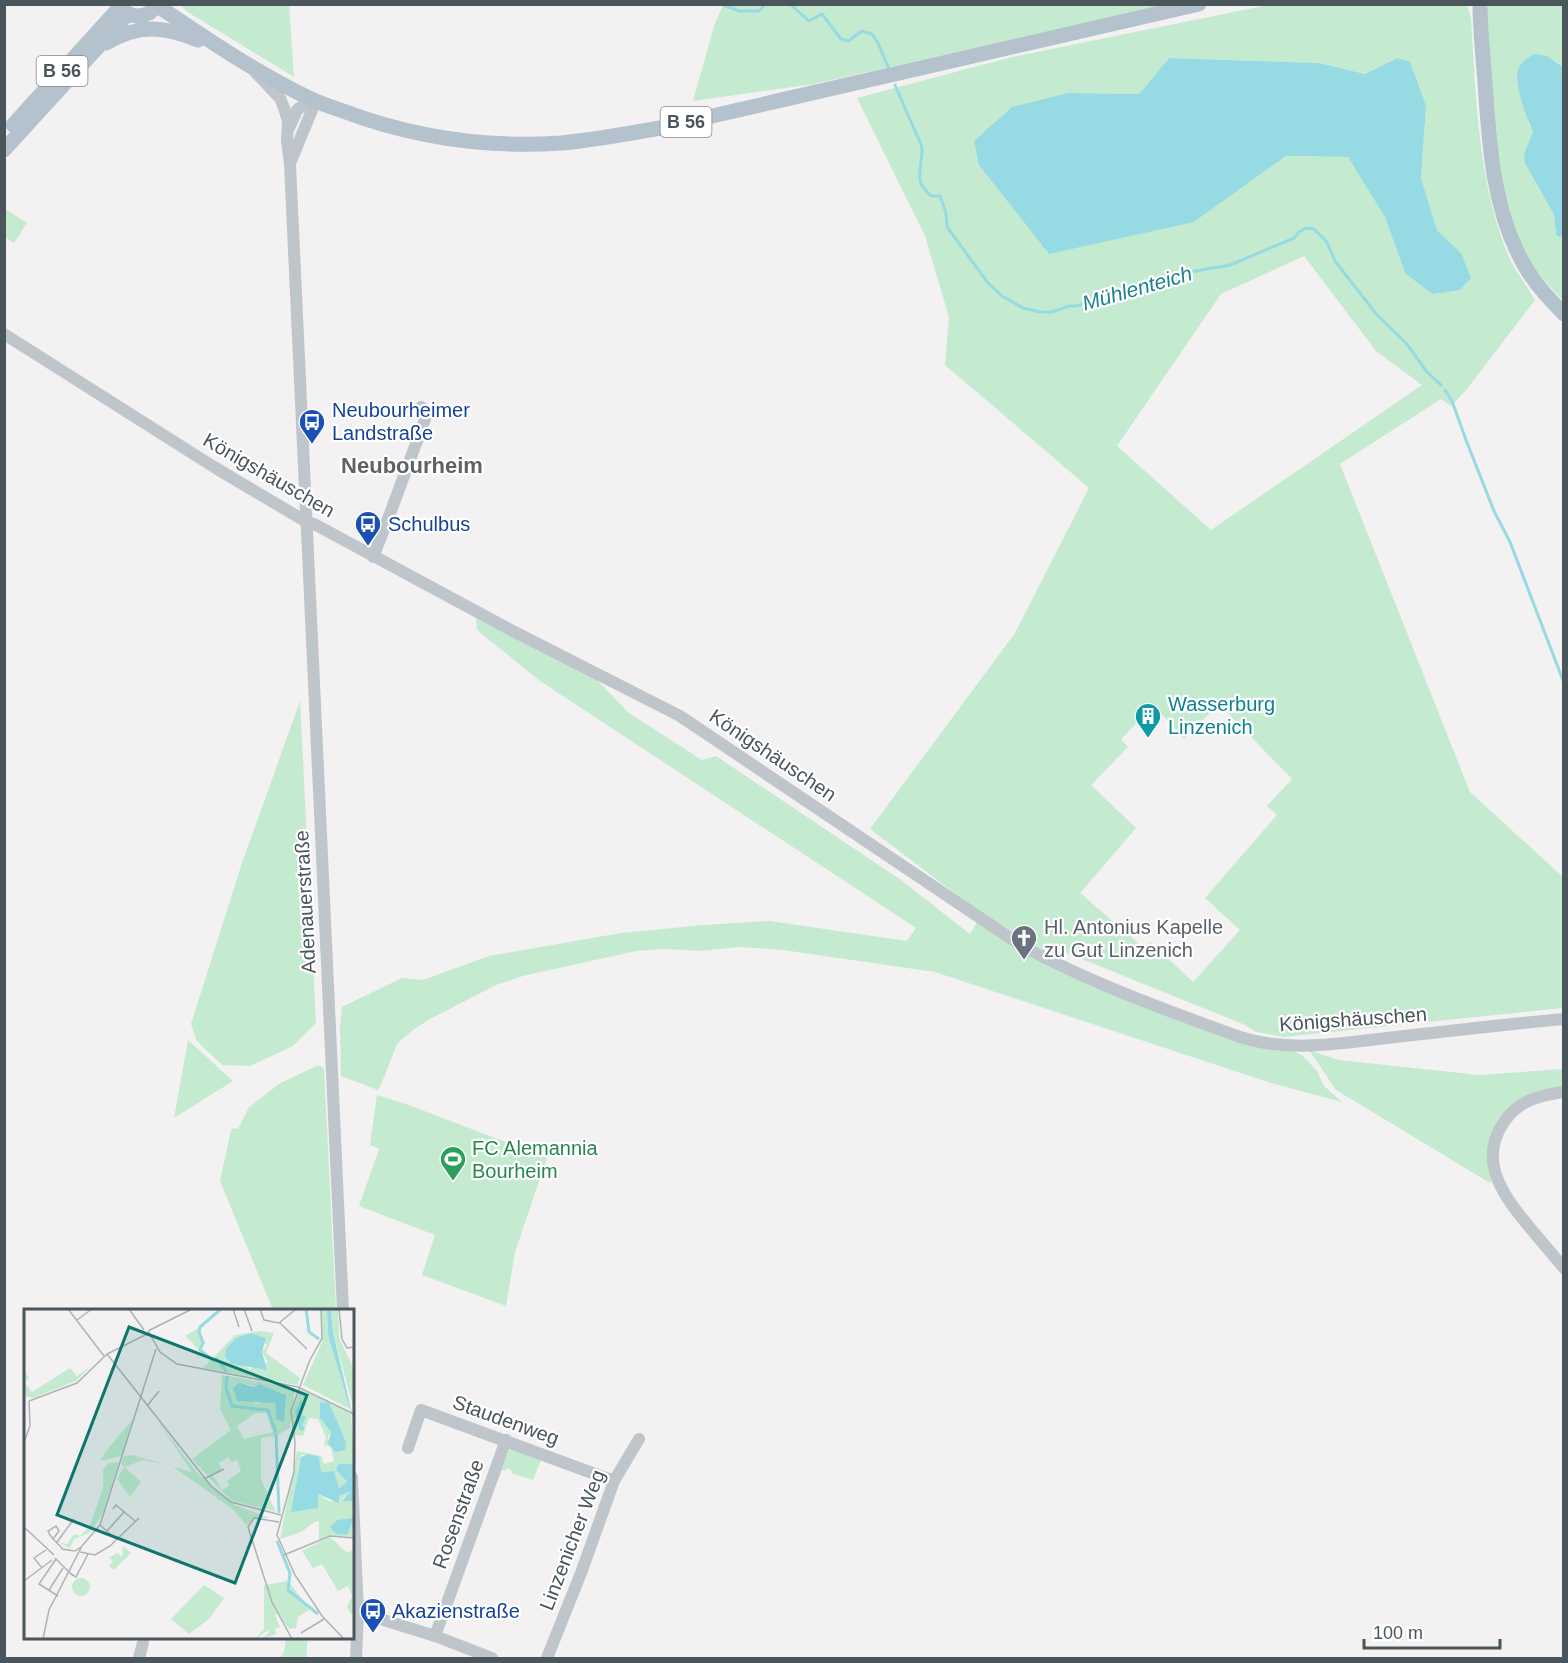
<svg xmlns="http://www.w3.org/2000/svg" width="1568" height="1663" viewBox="0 0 1568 1663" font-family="Arial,sans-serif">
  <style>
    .green { fill: #c4ebd0; fill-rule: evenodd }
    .water { fill: #96dbe3 }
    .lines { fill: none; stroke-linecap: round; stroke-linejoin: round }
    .stream { stroke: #96dbe3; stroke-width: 3 }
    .minor { stroke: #bec6cc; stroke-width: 12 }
    .major { stroke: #b3c2cc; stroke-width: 15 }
    .labels { text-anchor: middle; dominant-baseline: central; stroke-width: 4.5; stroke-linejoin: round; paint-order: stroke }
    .shield { fill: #fff; stroke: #80888d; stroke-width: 1.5 }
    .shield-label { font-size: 18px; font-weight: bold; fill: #4a555c }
    .transit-label { font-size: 20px; fill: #164399; stroke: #fff; text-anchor: start }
    .street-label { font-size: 20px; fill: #4a555c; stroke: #fff }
    .culture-label { font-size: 20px; fill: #0d838f; stroke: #fff; text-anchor: start }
    .worship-label { font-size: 20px; fill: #5b616d; stroke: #fff; text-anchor: start }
    .leisure-label { font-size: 20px; fill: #27864d; stroke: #fff; text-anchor: start }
    .water-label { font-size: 21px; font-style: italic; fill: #1b828f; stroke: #fff }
    .quarter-label { font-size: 22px; font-weight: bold; fill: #5e6265; stroke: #fff }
    .inset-river { fill: none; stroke: #96dbe3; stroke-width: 3 }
    .inset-road { fill: none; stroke: #afb3b5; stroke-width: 1.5 }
    .view { fill: #0f766e; fill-opacity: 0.15; stroke: #0f766e; stroke-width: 3 }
    .inset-edge { fill: none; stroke: #4a555c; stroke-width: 3 }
  </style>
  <rect width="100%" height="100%" fill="#f3f1f1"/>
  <path class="green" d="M181 5H289L294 77 186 11Z
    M723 5H1181L1100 20 814 84 693 101 714 26Z
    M1268 5H1467L1471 18C1476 97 1478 184 1509 257 1516 272 1527 286 1535 300L1467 389 1451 406 1441 399 1340 464 1470 792 1563 877V1008L1284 1037 1256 1032 1243 1024 1062 951 1057 958 981 913 870 829 1015 633 1089 488 945 365 949 317 925 236 857 98 1012 57ZM1169 58 1319 63 1365 74 1397 58 1426 106 1421 178 1437 230 1461 253 1405 273 1385 217 1349 157 1286 156 1194 222 1068 93 1139 94ZM1304 256 1376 351 1422 385 1211 530 1117 446 1221 294ZM1219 704 1292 779 1267 806 1277 815 1205 898 1240 930 1193 982 1151 942 1144 948 1080 893 1136 828 1091 785 1128 747 1121 739 1154 706 1184 739Z
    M1489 5H1563V67L1554 60 1528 122 1533 131 1524 154 1540 190 1554 215 1556 235 1560 237 1563 234V301L1528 262 1501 191 1488 64 1487 10Z
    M5 209 27 223 14 243 5 237Z
    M476 617 595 678 629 713 702 760 716 756 901 880 970 934 977 922 1036 958 1291 1050 1302 1055 1317 1071 1324 1086 1342 1102 1271 1083 935 972 783 950 739 947 700 951 666 949 636 951 523 976 496 985 430 1019 413 1030 397 1044 380 1087 378 1090 341 1076 340 1026 342 1007 402 978 423 980 489 956 621 933 704 925 770 921 907 941 916 928 540 681 477 630Z
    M300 701 316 1023 293 1046 250 1066 222 1065 197 1041 191 1024 241 866Z
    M188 1040 233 1081 174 1118Z
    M1309 1050 1339 1060 1479 1075 1563 1069V1087L1503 1118 1492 1178 1490 1183 1336 1090Z
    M316 1066H321L324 1069 336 1310H273L220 1181 231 1130 234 1128 238 1129 249 1107 279 1084Z
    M377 1095 406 1104 547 1158 515 1252 506 1306 422 1275 435 1235 359 1206 379 1149 370 1145Z
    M511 1449 541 1460 533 1480 511 1473 512 1470 507 1468 505 1471 501 1470 509 1451Z
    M286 1638H308L306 1658H280L284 1652Z"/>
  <path class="water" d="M1534 54 1547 56 1563 67 1564 234 1560 237 1556 235 1554 215 1525 163 1524 154 1533 131C1526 118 1514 84 1518 70 1520 62 1528 58 1534 54Z
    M1169 58 1319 63 1365 74 1397 58 1410 62 1426 106 1421 178 1437 230 1461 253 1471 278 1460 290 1432 294 1405 273 1385 217 1348 157 1286 156 1194 222 1049 254 979 165 974 141 1012 107 1068 93 1139 94Z"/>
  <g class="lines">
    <path class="stream" d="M722 4 739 11H759L763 7V4
      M790 4 809 21 822 14 841 39 848 41 862 31 872 34 878 43 889 69
      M895 85 922 147C923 159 917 172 921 184 923 188 928 193 931 196H940L946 213 947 227 988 283 1002 296 1023 308 1040 312H1052L1069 306H1077L1100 297 1150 285 1190 272 1230 265 1294 238 1299 232 1306 228 1314 229 1327 242 1335 261 1377 315 1406 343 1427 372 1441 385
      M1445 390 1452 401 1466 440 1494 511 1510 542 1564 683"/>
    <path class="minor" d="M256 73 280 98 284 108 288 121 287 141 290 164 343 1310
      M289 128 297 110 311 99 312 110 291 161
      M4 334 214 467 305 521 316 525 509 629 680 716 1019 944C1088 982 1165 1010 1240 1037 1291 1053 1343 1043 1395 1037 1451 1031 1507 1024 1564 1019
      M373 557 385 527 427 414 421 407
      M1564 1092C1539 1095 1518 1101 1504 1122 1476 1162 1506 1199 1531 1229 1542 1242 1553 1255 1564 1268
      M408 1448 421 1410 614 1481
      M352 1477 358 1612 356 1658
      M358 1612 435 1636 492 1658
      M435 1636 506 1440
      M139 1658 143 1643
      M547 1658 581 1573 614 1481 639 1439"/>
    <path class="major" d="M1480 4C1480 30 1483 56 1485 82 1489 145 1493 213 1526 268 1536 285 1550 300 1564 314
      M158 6C207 39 255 72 309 98 319 103 331 107 343 111 412 137 487 148 561 143 594 140 627 134 660 128L1199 4
      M121 8C133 20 149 18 158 4
      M106 43C139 24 163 26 198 40
      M13 125 120 7
      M4 150 128 14"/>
  </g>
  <defs>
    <g id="bus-pin" transform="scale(1.35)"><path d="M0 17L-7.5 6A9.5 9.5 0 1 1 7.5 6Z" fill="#1a4fb4" stroke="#fff"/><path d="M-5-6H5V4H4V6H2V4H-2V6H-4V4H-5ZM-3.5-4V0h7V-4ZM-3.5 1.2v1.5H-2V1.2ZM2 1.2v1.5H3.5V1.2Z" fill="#fff"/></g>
    <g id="building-pin" transform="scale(1.35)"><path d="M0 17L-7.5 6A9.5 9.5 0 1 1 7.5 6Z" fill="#0f9aa8" stroke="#fff"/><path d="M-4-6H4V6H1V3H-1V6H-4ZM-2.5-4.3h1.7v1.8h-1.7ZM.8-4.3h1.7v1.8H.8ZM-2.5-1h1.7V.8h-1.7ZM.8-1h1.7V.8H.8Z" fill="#fff"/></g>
    <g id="church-pin" transform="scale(1.35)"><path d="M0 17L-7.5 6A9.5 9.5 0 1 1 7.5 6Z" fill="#6b7280" stroke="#fff"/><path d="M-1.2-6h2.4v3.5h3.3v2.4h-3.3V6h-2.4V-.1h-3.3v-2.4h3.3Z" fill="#fff"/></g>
    <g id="stadium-pin" transform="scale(1.35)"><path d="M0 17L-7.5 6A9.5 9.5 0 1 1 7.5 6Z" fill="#2e9e5b" stroke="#fff"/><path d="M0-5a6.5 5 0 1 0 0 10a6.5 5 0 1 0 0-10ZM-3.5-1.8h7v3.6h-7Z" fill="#fff"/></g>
  </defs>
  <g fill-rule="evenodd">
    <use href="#bus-pin" x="312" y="422"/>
    <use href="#bus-pin" x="368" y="524"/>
    <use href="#building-pin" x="1148" y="716"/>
    <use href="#church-pin" x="1024" y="938"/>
    <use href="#stadium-pin" x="453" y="1159"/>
    <use href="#bus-pin" x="373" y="1611"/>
  </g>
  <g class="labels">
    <g class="shield">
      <rect x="36.5" y="56" width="51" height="30" rx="4.5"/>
      <rect x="660.5" y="107" width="51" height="30" rx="4.5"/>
    </g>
    <g class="shield-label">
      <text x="62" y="71">B 56</text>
      <text x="686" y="122">B 56</text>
    </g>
    <g class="transit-label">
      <text x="332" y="410">Neubourheimer<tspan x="332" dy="23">Landstraße</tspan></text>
      <text x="388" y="524">Schulbus</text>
      <text x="392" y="1611">Akazienstraße</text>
    </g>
    <g class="street-label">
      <text transform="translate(269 475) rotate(30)">Königshäuschen</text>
      <text transform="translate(773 755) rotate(34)">Königshäuschen</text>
      <text transform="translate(305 902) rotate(-93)">Adenauerstraße</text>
      <text transform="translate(1353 1019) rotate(-4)">Königshäuschen</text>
      <text transform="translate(506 1420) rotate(20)">Staudenweg</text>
      <text transform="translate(458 1514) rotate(-70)">Rosenstraße</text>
      <text transform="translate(572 1540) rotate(-69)">Linzenicher Weg</text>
    </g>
    <g class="culture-label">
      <text x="1168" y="704">Wasserburg<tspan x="1168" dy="23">Linzenich</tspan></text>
    </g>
    <g class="worship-label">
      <text x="1044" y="927">Hl. Antonius Kapelle<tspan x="1044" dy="23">zu Gut Linzenich</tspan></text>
    </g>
    <g class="leisure-label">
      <text x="472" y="1148">FC Alemannia<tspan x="472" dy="23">Bourheim</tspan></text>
    </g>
    <g class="water-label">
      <text transform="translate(1137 288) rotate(-16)">Mühlenteich</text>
    </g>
    <g class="quarter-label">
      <text x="412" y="465">Neubourheim</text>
    </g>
  </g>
  <g transform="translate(24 1309)">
    <rect width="330" height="330" fill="#f3f1f1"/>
    <path d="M298 0H303L304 26 326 100 279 76 298 33ZM307 0H314L315 29 330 60V101L309 23ZM175 19 181 34 176 42 161 27ZM236 22 250 24 242 44 276 69 273 76 179 59 211 26ZM226 24 243 36 238 43 244 53 226 60 201 45 212 29ZM67 57 52 72 9 89 0 87V61L5 69 1 74 8 83 46 59 53 67ZM198 66 271 79 266 119 252 127 237 129V171L252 203 206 191 168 150 207 121 196 100ZM222 75 261 85 260 110H252L251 94 244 91 231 95ZM231 104H242L249 123 220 130 213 117ZM205 148 207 153 213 151 217 162 203 172 205 177 198 181 189 166 198 161 195 154ZM277 80 327 104 330 155H314L312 161 323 174 315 179 310 162 296 163 294 150 284 145 277 146 272 176 294 191V185L306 193 323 182 329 183 317 190 330 192V228L306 227 295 232V212H292L277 223 256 230 273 142 297 147 300 155 310 152 307 138 300 136 302 128 294 110 285 109 279 127 271 126 267 105ZM305 95 314 117 322 133 303 130 307 123 302 113ZM109 110 97 147 76 152 82 142ZM132 110 174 165 211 196 245 209H229L223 217 210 201 148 157 119 151 101 158 97 155 100 147 108 146 168 163ZM95 153 78 206 65 224 50 230 46 239 34 233 43 235 50 225 56 227 66 217 79 179V161L85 154ZM100 158 117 173 106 188 93 170ZM306 228 323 244 330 240V303L327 305 323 298 328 287 324 277 314 282 298 255 289 259 278 242ZM99 237 107 244 90 261 85 257 89 252 85 249 93 244 98 248ZM48 278a9 9 0 1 1 18 0a9 9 0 1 1-18 0ZM264 272 286 300 274 308 272 319 265 320 254 305 251 306 256 318 251 320 252 325 238 330 244 325 246 320 231 330 240 320V276ZM180 276 200 289 185 310 165 325 147 310Z" fill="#c4ebd0" fill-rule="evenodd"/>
    <path d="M303 0H307L309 23 330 113 304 26ZM226 24 242 29 238 43 243 61 208 55 201 48 202 40 212 29ZM215 74 230 78 235 75 262 86 260 113 252 110 251 94 213 92 209 79ZM277 91 280 96 277 105 282 108 278 116 281 120 276 122 271 103ZM296 93 305 94 322 133 321 141 311 143 304 134 307 123 296 109ZM284 145 295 148 297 163 310 162 315 179 323 173 312 161 314 155H330V192H318L327 182 315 187V194L294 185V199L267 203 277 148ZM330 209 323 226 312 225 306 218 313 211Z" fill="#96dbe3"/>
    <path class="inset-river" d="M197 0 176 18 175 23 179 34 176 41 189 51 193 50 203 63M282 0 285 23 295 30M203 67 202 79 208 97 244 101 252 124M252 125 255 204M253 232 266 264 264 281 294 305"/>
    <path class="inset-road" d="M44 0 80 47M105 0 120 21M209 0 215 18M220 0 228 22M236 0 240 11 255 14 272 0M297 0 298 29 285 53 267 102 271 133 270 163 253 226 271 266 298 307 320 330M315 0 318 30 323 39 330 38M53 11 68 0M256 14 283 40M124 22 136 43 153 55 274 78 330 105M124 22 168 0M83 45 187 177 207 193 257 206M5 92 53 74 83 45 123 25M123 97 135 82M0 133 6 117 5 92M180 170 200 160M89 200 92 196 111 212M255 213 230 209 224 218 248 293 268 330M76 216 93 231M0 218 30 246M83 222 100 203M29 230 35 222 32 217 24 222 26 226 29 230 38 239V240L51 242 57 238M33 233 50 210M56 243 71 246 86 237 115 209M260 246 306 227 330 229M31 249 47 265M32 250 15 275 34 287M18 259 10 249 22 241M47 265 52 268 64 245M0 272 28 251M25 281 39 259M277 324 300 310M19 330 25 301 58 237 76 216 132 40"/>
    <path class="view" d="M105 18 283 86 211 274 33 206Z"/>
    <rect width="330" height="330" class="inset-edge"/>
  </g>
  <rect width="1568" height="1663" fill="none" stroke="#4a555c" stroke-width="12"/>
  <path d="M1364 1639v9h136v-9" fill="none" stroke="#4a555c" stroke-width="3"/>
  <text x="1373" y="1639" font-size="18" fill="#4a555c" stroke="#ffffff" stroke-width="4.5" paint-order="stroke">100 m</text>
</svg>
